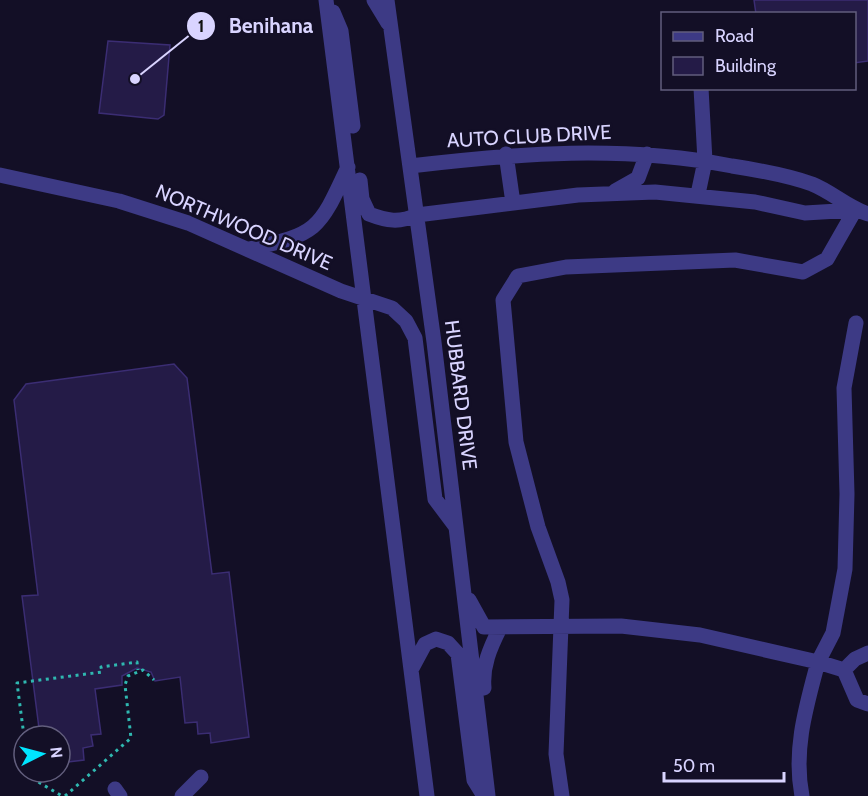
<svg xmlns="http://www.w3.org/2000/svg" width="868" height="796" viewBox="0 0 868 796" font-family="Cabin,sans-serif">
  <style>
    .building { fill: #241b47; stroke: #3b2d73; stroke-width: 1.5 }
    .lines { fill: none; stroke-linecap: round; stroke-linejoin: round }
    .path { stroke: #2fb8b0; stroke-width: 3; stroke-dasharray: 3 4.5; stroke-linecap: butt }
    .minor { stroke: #3d3a85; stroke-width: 15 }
    .labels { text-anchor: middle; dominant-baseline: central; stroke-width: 5; stroke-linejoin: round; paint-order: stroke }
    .street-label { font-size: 20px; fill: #d9d4ff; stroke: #130f26 }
    .leader { fill: none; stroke: #d9d4ff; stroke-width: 2 }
    .callout-dot { fill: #d9d4ff; stroke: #130f26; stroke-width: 2 }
    .mark-label { font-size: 18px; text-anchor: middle; font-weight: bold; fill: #111 }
    .callout-label { font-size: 21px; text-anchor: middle; font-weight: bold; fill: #d9d4ff; stroke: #130f26; stroke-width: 5; stroke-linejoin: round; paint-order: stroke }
  </style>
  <rect width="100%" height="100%" fill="#130f26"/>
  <path class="building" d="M754 0H868V61L854 63V14H756Z
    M108 41 170 45 164 115 158 119 99 113Z
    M174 364 187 378 212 574 229 572 249 737 211 743 210 733 198 734 197 722 185 723 180 677 155 681 151 672 137 668 122 676V685L95 689 101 734 91 735 93 746 83 748 84 760 60 763V736H40L22 596 38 595 14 400 26 384Z"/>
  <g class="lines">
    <path class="path" d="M24 736 17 683 102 672 101 667 137 662 138 670
      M29 772 30 777 62 796
      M65 796 131 738 125 685 128 676 143 670 154 680"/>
    <path class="minor" d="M326 0 427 796
      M374 0 388 23
      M387 0 434 342 488 796
      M333 12 341 31 353 126
      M506 154 513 203
      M410 166C520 153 622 145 732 166 758 170 787 175 812 184 832 192 847 207 868 214
      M0 175 119 201 188 223 341 291 392 308 406 321 415 338 435 499 456 527
      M360 180 362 199 369 214C387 221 399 223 417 215L578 195 655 192 755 202 805 213 855 210
      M615 191 638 178 647 154
      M698 194 705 161 701 88
      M249 249C318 234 319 230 348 167
      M469 600 484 627 621 626 700 635 818 662C806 707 793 750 802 796
      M411 670 425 644 436 639 448 643 458 654 474 780 484 796
      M844 670 818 662 833 633 845 569 847 494 844 388 856 323
      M844 670 857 700 868 704
      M844 670 855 659 868 653
      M484 688C482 666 490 648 500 628
      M115 789 120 796
      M182 796 201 777
      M562 796 556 754 562 600 558 582 538 527 516 442 503 300 518 276 566 267 735 260 803 272 827 259 855 210"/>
  </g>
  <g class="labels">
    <g class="street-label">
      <text transform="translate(529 136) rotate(-3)">AUTO CLUB DRIVE</text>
      <text transform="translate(244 227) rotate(23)">NORTHWOOD DRIVE</text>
      <text transform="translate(461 395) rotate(83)">HUBBARD DRIVE</text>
    </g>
  </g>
  <path class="leader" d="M135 79L201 26"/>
  <g class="callout-dot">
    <circle cx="135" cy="79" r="6"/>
    <circle cx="201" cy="26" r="15"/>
  </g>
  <g class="mark-label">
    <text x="201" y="32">1</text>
  </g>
  <g class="callout-label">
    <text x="271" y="33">Benihana</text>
  </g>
  <rect x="661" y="12" width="195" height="78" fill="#130f26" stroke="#625e7d" stroke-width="1.5"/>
  <rect x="673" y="32" width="30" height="9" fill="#3d3a85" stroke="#625e7d" stroke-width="1.5"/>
  <text x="715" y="42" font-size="18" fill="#d9d4ff">Road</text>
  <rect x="673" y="57" width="30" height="18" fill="#241b47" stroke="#625e7d" stroke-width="1.5"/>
  <text x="715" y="72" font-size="18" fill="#d9d4ff">Building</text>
  <g transform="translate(42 754) rotate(84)"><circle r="28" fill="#130f26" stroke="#625e7d" stroke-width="1.5"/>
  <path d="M0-4.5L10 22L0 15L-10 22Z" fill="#00e5ff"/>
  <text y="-9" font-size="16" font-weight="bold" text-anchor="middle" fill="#d9d4ff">N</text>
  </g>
  <path d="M664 772v9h120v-9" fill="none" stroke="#d9d4ff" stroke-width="3"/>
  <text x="673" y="772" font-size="18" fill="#d9d4ff" stroke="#130f26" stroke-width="4.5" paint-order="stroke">50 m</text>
</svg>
